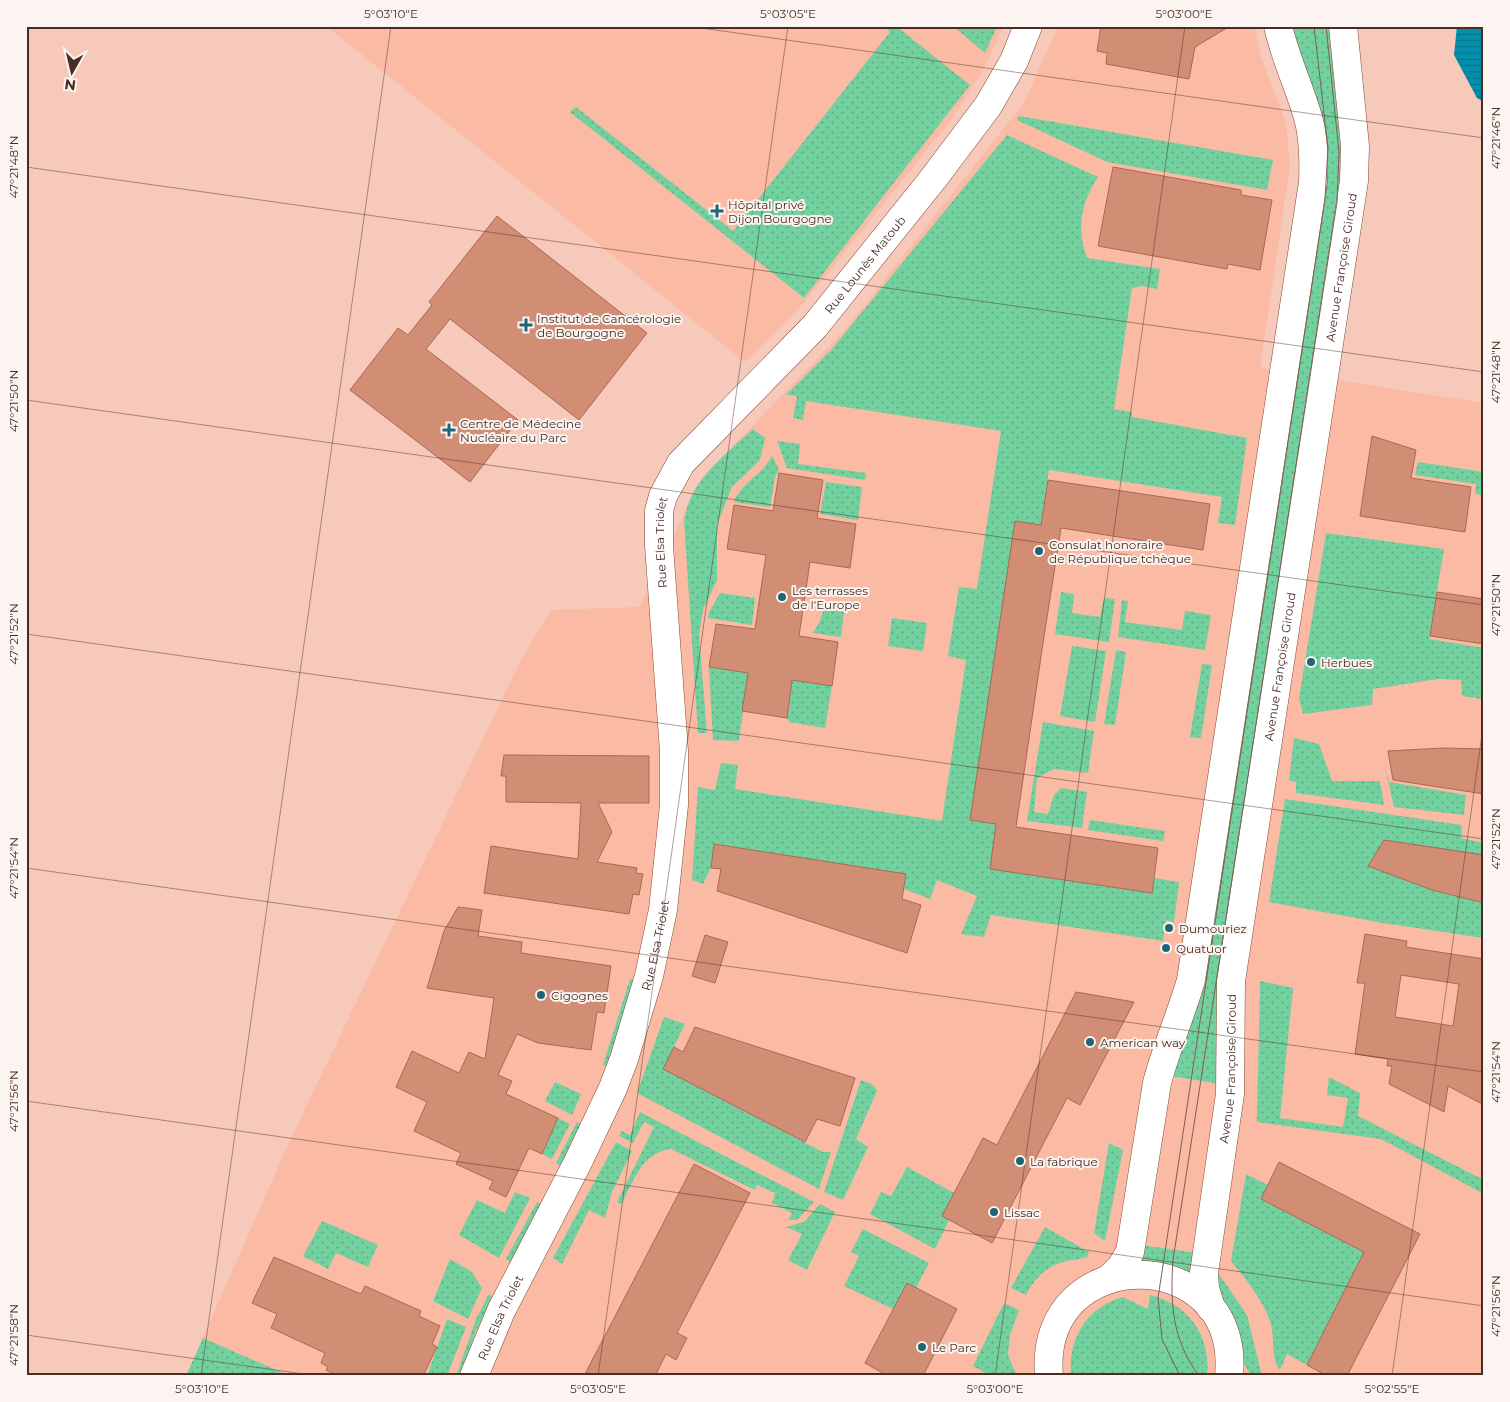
<svg xmlns="http://www.w3.org/2000/svg" width="1510" height="1402" viewBox="0 0 1510 1402" font-family="Montserrat,sans-serif">
  <style>
    .built { fill: #fbbaa4; fill-rule: evenodd }
    .grass { fill: url(#grass-dots) }
    .water { fill: url(#water-rules) }
    .building { fill: #d28d75; stroke: #aa6851; fill-rule: evenodd }
    .lines { fill: none; stroke-linecap: round; stroke-linejoin: round }
    .minor-casing { stroke: #854731; stroke-width: 29 }
    .minor { stroke: #fff; stroke-width: 28 }
    .tram { stroke: #805e53; stroke-width: 1 }
    .ticks { fill: none; stroke: #492c23; stroke-width: 1; stroke-opacity: 0.45 }
    .poi-dot { fill: #216476; stroke: #fbf4f1; stroke-width: 2 }
    .labels { text-anchor: middle; dominant-baseline: central; stroke-width: 4; stroke-linejoin: round; paint-order: stroke }
    .poi-label { font-size: 12px; fill: #492c23; stroke: #fbf4f1; text-anchor: start }
    .street-label { font-size: 12px; fill: #492c23; stroke: #fbf4f1 }
    .neatline { fill: none; stroke: #492c23; stroke-width: 2 }
    .ticks-label { font-size: 12px; text-anchor: middle; fill: #492c23 }
  </style>
  <defs>
    <pattern id="grass-dots" width="8" height="8" patternUnits="userSpaceOnUse" patternTransform="scale(1.25)"><rect width="8" height="8" fill="#73d1a0"/><path d="M2 2h.1M6 6h.1" fill="none" stroke="#60aa82" stroke-width="1.8" stroke-linecap="round"/></pattern>
    <pattern id="water-rules" width="6" height="5" patternUnits="userSpaceOnUse" patternTransform="scale(1.25)"><rect width="6" height="5" fill="#018fac"/><path d="M0 2.5h6" fill="none" stroke="#05758c"/></pattern>
  </defs>
  <rect width="100%" height="100%" fill="#f6c9ba"/>
  <path class="built" d="M326 26H1004L981 74 953 117 803 304 745 362Z
    M1058 26H1255L1259 51 1286 123 1290 166 1260 368 1484 403V1376H186L290 1140 521 660 551 610 639 607 701 479 844 331 1024 103ZM495 938 522 942 520 957 611 966 604 1013 597 1012 591 1050 553 1045 491 1022 494 998 429 988 427 985 432 968 439 969 440 964 434 962 439 949Z"/>
  <path class="grass" d="M883 26H896L970 85 804 298 570 112 576 107 733 231 890 32Z
    M953 26H993L996 29 985 53Z
    M1289 26H1332L1346 142 1221 1084 1170 1076 1318 205Z
    M1019 116 1273 160 1267 190 1107 162 1017 120Z
    M1007 135 1098 177C1081 203 1076 228 1087 258L1160 269 1157 289 1142 286 1132 288 1114 409 1132 412V417L1247 438 1235 525 1218 523 1222 497 1049 470 990 869 1151 893 1154 878 1179 882 1174 922 1166 920 1163 941 991 915 984 937 961 934 977 896 937 880 930 899 904 889 906 874 715 844 711 868 703 884 692 880 698 787 715 790 721 763 738 765 735 789 942 821 966 660 948 656 959 587 977 589 1001 431 806 401 803 420 793 418 797 396 786 395 831 350Z
    M753 429 765 438 760 460 732 487 717 525V580L703 610 699 635 707 733H698L684 521C690 480 724 456 753 429Z
    M777 441 800 444 798 464 866 473 865 480 787 468Z
    M772 455 779 470 775 477 770 507 734 502C740 483 764 474 772 455Z
    M1418 462 1484 472 1481 495 1475 494 1476 484 1415 475Z
    M826 482 862 487 858 520 820 514Z
    M1326 533 1444 549 1429 639 1484 648 1482 699 1462 696 1461 680 1438 679 1373 689 1372 705 1303 714 1299 698Z
    M1061 592 1074 594 1072 613 1100 617 1104 598 1115 599 1109 642 1055 634Z
    M720 593 755 598 752 625 708 618 709 612Z
    M1122 600 1128 601 1125 622 1182 630 1185 611 1211 615 1205 650 1118 637Z
    M824 609 844 612 841 637 813 633 819 623Z
    M892 618 927 623 923 651 888 646Z
    M1072 646 1106 651 1095 722 1060 716Z
    M1116 650 1126 652 1115 725 1104 724Z
    M1202 664 1212 665 1201 738 1190 737Z
    M709 667 748 673 739 741 713 740Z
    M792 680 832 686 825 728 789 722 787 718Z
    M1043 722 1094 731 1088 773 1054 769 1037 778 1034 812 1048 814 1054 795 1061 788 1087 792 1082 828 1027 821Z
    M1294 738 1319 744 1332 781H1380L1384 805 1296 793V782L1289 781Z
    M1384 763 1389 782 1466 795 1464 815 1394 807Z
    M1285 799 1462 825 1461 838 1484 843V855L1384 840 1369 866 1432 890 1484 903V938L1383 923 1269 902Z
    M1090 820 1165 831 1163 841 1088 830Z
    M630 979 635 980 611 1068 603 1065Z
    M1260 981 1293 988 1280 1118 1343 1127 1348 1098 1327 1095 1329 1077 1360 1093 1358 1116 1484 1180V1194L1381 1139 1257 1122Z
    M664 1017 685 1024 663 1069 823 1152H831L819 1189 637 1093Z
    M861 1080 872 1084 877 1091 856 1139 868 1147 843 1200 824 1192Z
    M555 1082 581 1094 572 1115 545 1101Z
    M640 1112 814 1202 797 1220H788L792 1213 772 1203 775 1193 757 1185 755 1190 671 1149C641 1153 635 1180 621 1204L617 1202 654 1127 644 1122 633 1143 619 1136 622 1131 630 1135Z
    M558 1118 570 1124 552 1159 542 1154Z
    M577 1122 583 1125 562 1167 556 1163Z
    M616 1142 632 1151 612 1192 605 1218 589 1210 562 1264 553 1258Z
    M1109 1143 1123 1150 1105 1241 1094 1233Z
    M907 1167 954 1193 942 1216 949 1220 935 1249 870 1214 881 1192 891 1196Z
    M1246 1174 1268 1185 1261 1199 1364 1252 1307 1365 1287 1354 1280 1370C1269 1355 1276 1337 1270 1321 1262 1299 1246 1279 1231 1261Z
    M515 1192 530 1198 499 1258 459 1235 477 1200 505 1213Z
    M537 1202 543 1205 511 1263 506 1259Z
    M820 1204 835 1212 807 1270 788 1260 802 1234 786 1227 804 1222Z
    M322 1221 378 1245 368 1267 336 1253 328 1269 303 1256Z
    M1045 1227 1089 1252 1087 1257C1078 1260 1068 1260 1060 1263 1044 1268 1033 1281 1026 1295L1011 1288Z
    M863 1229 929 1263 916 1288 893 1309 844 1286 859 1256 851 1252Z
    M1141 1245 1197 1253 1192 1275 1170 1266 1142 1261Z
    M450 1259 472 1272 482 1288 468 1319 433 1301Z
    M1215 1264 1219 1274 1247 1315 1262 1376H1252L1245 1366 1217 1291Z
    M489 1294 493 1297 475 1333 461 1376H456L476 1319Z
    M1150 1295C1189 1304 1211 1336 1207 1376H1071C1068 1338 1086 1308 1123 1297L1148 1309Z
    M1004 1303 1019 1310 1010 1335 1008 1355 1017 1376H991L973 1366Z
    M447 1319 466 1327 447 1376H427Z
    M203 1338 290 1376H186Z"/>
  <path class="water" d="M1457 26H1484V102L1477 98 1454 55Z"/>
  <path class="building" d="M1101 26H1230L1195 47 1189 79 1106 64 1107 53 1097 51Z
    M1113 167 1241 190V195L1272 200 1260 270 1228 264 1227 269 1098 246Z
    M497 216 647 333 579 420 450 319 426 349 518 420 470 482 350 390 398 328 408 335 432 305 429 302Z
    M1372 436 1416 450 1411 478 1471 487 1465 532 1360 516Z
    M779 473 823 480 817 518 856 524 850 568 810 562 799 636 838 642 832 686 792 680 787 718 742 711 748 673 709 667 716 624 755 629 766 555 727 549 734 505 773 511Z
    M1048 480 1210 504 1203 550 1061 528 1043 643 1016 827 1158 848 1152 893 990 869 996 824 970 820 1015 521 1041 525Z
    M1437 592 1484 599V644L1430 636Z
    M1443 748 1484 749V794L1393 780 1388 751Z
    M504 755 649 756V803H598L612 832 597 862 637 868 636 873 643 874 639 895 633 894 629 914 484 893 491 846 578 859 581 803 506 802V776H501Z
    M1384 840 1484 855V903L1432 890 1368 866Z
    M714 844 906 874 902 899 921 905 907 953 717 891 721 869 711 868Z
    M458 907 482 910 478 936 522 942 521 953 611 966 604 1013 597 1012 591 1050 538 1043 517 1034 498 1075 512 1081 506 1094 558 1118 542 1154 529 1148 506 1197 489 1189 493 1181 456 1164 461 1153 414 1131 427 1102 396 1087 412 1051 459 1073 469 1052 485 1059 494 998 427 988 444 931Z
    M1365 934 1407 941 1406 947 1484 959V1105L1448 1086 1444 1112 1389 1084 1392 1066H1387L1388 1059 1355 1054 1365 983H1357ZM1401 975 1459 984 1453 1026 1395 1017Z
    M705 935 728 942 715 983 692 976Z
    M1076 992 1134 1002 1080 1105 1067 1098 992 1243 942 1216 983 1138 997 1145Z
    M695 1027 855 1078 840 1126 817 1119 805 1142 663 1069 674 1047 683 1052Z
    M1279 1162 1420 1234 1347 1376H1327L1307 1365 1364 1252 1261 1199Z
    M694 1164 750 1193 677 1333 687 1338 676 1360 666 1354 655 1376H584Z
    M274 1257 361 1294 365 1286 421 1311 419 1316 440 1326 432 1344 437 1347 423 1376H338L326 1370 328 1367 321 1363 325 1353 271 1328 277 1314 252 1303Z
    M907 1283 957 1309 923 1376H888L865 1363Z"/>
  <g class="lines">
    <g class="minor-casing">
      <g id="minor">
        <path d="M1110 1278 1121 1267 1130 1252 1157 1083C1166 1048 1181 1015 1191 980L1313 182C1314 159 1314 136 1307 114 1298 84 1285 57 1278 26"/>
        <path id="s1" d="M1211 1308 1205 1288 1204 1273 1230 1094 1231 981 1354 181 1355 146 1343 26"/>
        <path id="s2" d="M474 1376 501 1311 578 1162 613 1088 624 1059 649 976 663 910 674 805V751L659 546V511L663 496 681 463 815 326 933 179 988 106 1014 61 1028 26"/>
        <path d="M1049 1376C1037 1241 1242 1241 1229 1376"/>
      </g>
    </g>
    <use href="#minor" class="minor"/>
    <path class="tram" d="M1180 1376 1162 1339 1158 1298 1325 199 1328 148 1314 26
      M1199 1376C1172 1340 1170 1303 1173 1260L1337 202 1339 152 1326 26"/>
  </g>
  <path class="ticks" d="M687 26 1484 138M26 167 1484 372M26 400 1484 605M26 634 1484 839M26 868 1484 1072M26 1101 1484 1306M26 1335 318 1376M201 1376 391 26M598 1376 788 26M995 1376 1185 26M1392 1376 1484 720"/>
  <g class="poi-dot">
    <path d="M714.5 203.5h5v5h5v5h-5v5h-5v-5h-5v-5h5z"/>
    <path d="M523.5 317.5h5v5h5v5h-5v5h-5v-5h-5v-5h5z"/>
    <path d="M446.5 422.5h5v5h5v5h-5v5h-5v-5h-5v-5h5z"/>
    <circle cx="1039" cy="551" r="5"/>
    <circle cx="782" cy="597" r="5"/>
    <circle cx="1311" cy="662" r="5"/>
    <circle cx="1169" cy="928" r="5"/>
    <circle cx="1166" cy="948" r="5"/>
    <circle cx="541" cy="995" r="5"/>
    <circle cx="1090" cy="1042" r="5"/>
    <circle cx="1020" cy="1161" r="5"/>
    <circle cx="994" cy="1212" r="5"/>
    <circle cx="922" cy="1347" r="5"/>
  </g>
  <g class="labels">
    <g class="poi-label">
      <text x="728" y="204">Hôpital privé<tspan x="728" dy="14">Dijon Bourgogne</tspan></text>
      <text x="537" y="318">Institut de Cancérologie<tspan x="537" dy="14">de Bourgogne</tspan></text>
      <text x="460" y="423">Centre de Médecine<tspan x="460" dy="14">Nucléaire du Parc</tspan></text>
      <text x="1049" y="544">Consulat honoraire<tspan x="1049" dy="14">de République tchèque</tspan></text>
      <text x="792" y="590">Les terrasses<tspan x="792" dy="14">de l'Europe</tspan></text>
      <text x="1321" y="662">Herbues</text>
      <text x="1179" y="928">Dumouriez</text>
      <text x="1176" y="948">Quatuor</text>
      <text x="551" y="995">Cigognes</text>
      <text x="1100" y="1042">American way</text>
      <text x="1030" y="1161">La fabrique</text>
      <text x="1004" y="1212">Lissac</text>
      <text x="932" y="1347">Le Parc</text>
    </g>
    <g class="street-label">
      <text stroke="none"><textPath href="#s2" startOffset="1229">Rue Lounès Matoub</textPath></text>
      <text stroke="none"><textPath href="#s1" startOffset="1052">Avenue Françoise Giroud</textPath></text>
      <text stroke="none"><textPath href="#s2" startOffset="874">Rue Elsa Triolet</textPath></text>
      <text stroke="none"><textPath href="#s1" startOffset="648">Avenue Françoise Giroud</textPath></text>
      <text stroke="none"><textPath href="#s2" startOffset="469">Rue Elsa Triolet</textPath></text>
      <text stroke="none"><textPath href="#s1" startOffset="242">Avenue Françoise Giroud</textPath></text>
      <text stroke="none"><textPath href="#s2" startOffset="64">Rue Elsa Triolet</textPath></text>
    </g>
  </g>
  <rect width="1510" height="1402" fill="none" stroke="#fbf4f1" stroke-width="55"/>
  <g transform="translate(72 72) rotate(188)" stroke="#fbf4f1" stroke-width="4" paint-order="stroke">
  <path d="M0-4L9 19L0 12L-9 19Z" fill="#492c23"/>
  <text y="-8" font-size="14" font-weight="bold" text-anchor="middle" fill="#492c23">N</text>
  </g>
  <rect x="28" y="28" width="1454" height="1346" class="neatline"/>
  <g class="ticks-label">
    <text x="391" y="18">5°03'10"E</text>
    <text x="788" y="18">5°03'05"E</text>
    <text x="1184" y="18">5°03'00"E</text>
    <text transform="translate(1496 138) rotate(-90)" y="4">47°21'46"N</text>
    <text transform="translate(14 167) rotate(-90)" y="4">47°21'48"N</text>
    <text transform="translate(1496 372) rotate(-90)" y="4">47°21'48"N</text>
    <text transform="translate(14 401) rotate(-90)" y="4">47°21'50"N</text>
    <text transform="translate(1496 605) rotate(-90)" y="4">47°21'50"N</text>
    <text transform="translate(14 634) rotate(-90)" y="4">47°21'52"N</text>
    <text transform="translate(1496 839) rotate(-90)" y="4">47°21'52"N</text>
    <text transform="translate(14 868) rotate(-90)" y="4">47°21'54"N</text>
    <text transform="translate(1496 1072) rotate(-90)" y="4">47°21'54"N</text>
    <text transform="translate(14 1101) rotate(-90)" y="4">47°21'56"N</text>
    <text transform="translate(1496 1306) rotate(-90)" y="4">47°21'56"N</text>
    <text transform="translate(14 1335) rotate(-90)" y="4">47°21'58"N</text>
    <text x="202" y="1393">5°03'10"E</text>
    <text x="598" y="1393">5°03'05"E</text>
    <text x="995" y="1393">5°03'00"E</text>
    <text x="1392" y="1393">5°02'55"E</text>
  </g>
</svg>
